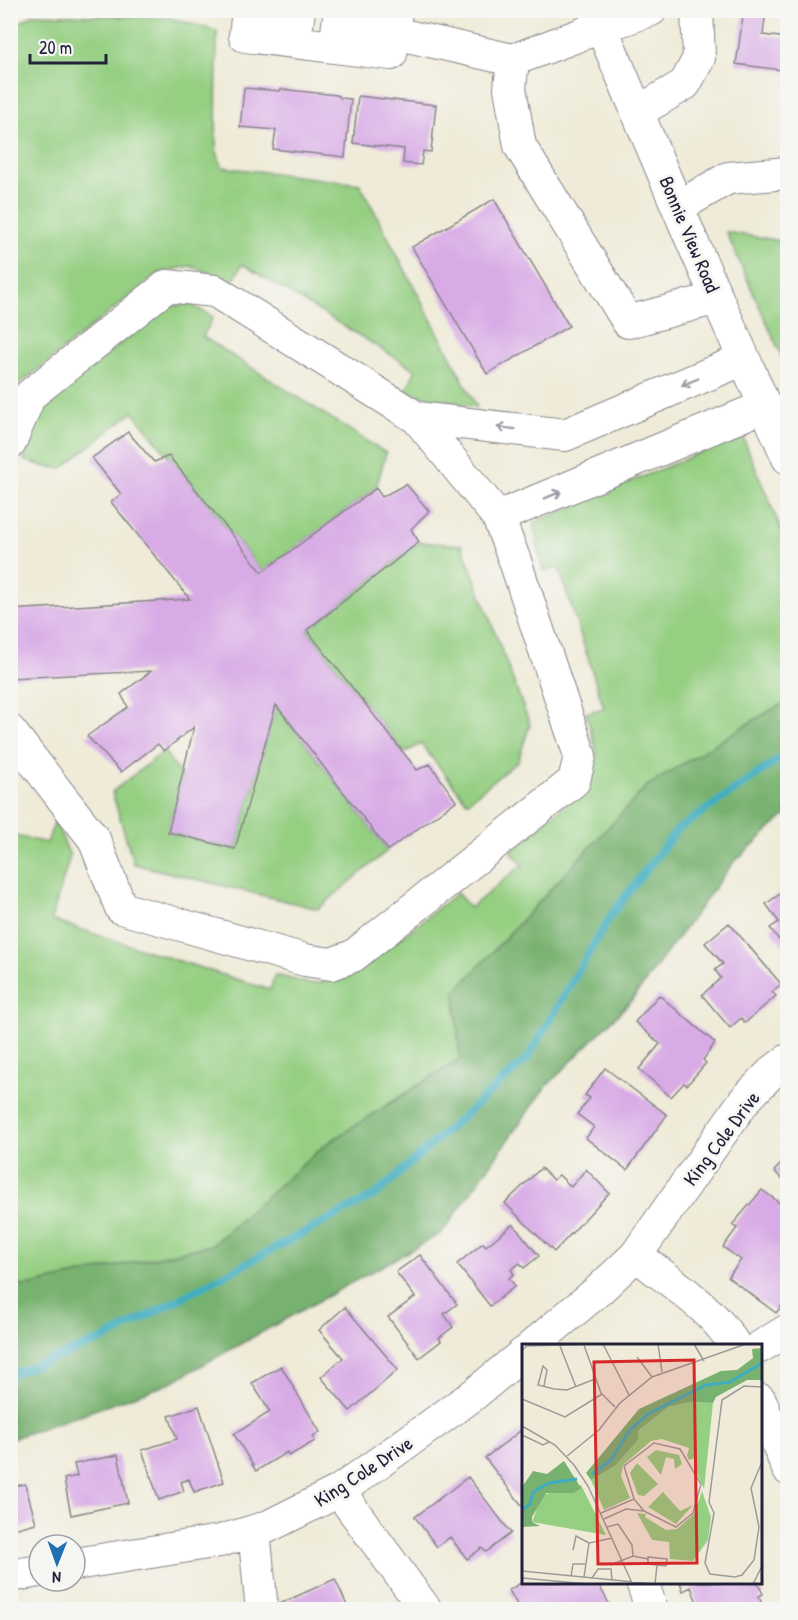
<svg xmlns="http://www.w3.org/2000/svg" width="798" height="1620" viewBox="0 0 798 1620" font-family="'Patrick Hand',sans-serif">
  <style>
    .green { fill: #95cf82; stroke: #5c785e; stroke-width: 1.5 }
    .forest { fill: #78b270; stroke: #4d6a56; stroke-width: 1.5 }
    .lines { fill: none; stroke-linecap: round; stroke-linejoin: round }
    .stream { stroke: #40adbf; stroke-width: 8 }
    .building { fill: #d8abe6 }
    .minor-casing { stroke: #88868a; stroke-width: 34 }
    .minor { stroke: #fff; stroke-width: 32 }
    .oneway { stroke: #9c9ca7 }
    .labels { text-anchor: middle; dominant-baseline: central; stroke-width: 6; stroke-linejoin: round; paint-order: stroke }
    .street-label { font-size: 20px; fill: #22223b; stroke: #f6f6f2 }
    .inset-river { fill: none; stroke: #40adbf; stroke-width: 3 }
    .inset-road { fill: none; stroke: #9d9b99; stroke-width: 1.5 }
    .view { fill: #d62828; fill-opacity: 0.15; stroke: #d62828; stroke-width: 3 }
    .inset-edge { fill: none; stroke: #22223b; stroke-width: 3 }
  </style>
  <rect width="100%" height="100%" fill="#f6f6f2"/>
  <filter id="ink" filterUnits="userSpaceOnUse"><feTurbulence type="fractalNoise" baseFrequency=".0167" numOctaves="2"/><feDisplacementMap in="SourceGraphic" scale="12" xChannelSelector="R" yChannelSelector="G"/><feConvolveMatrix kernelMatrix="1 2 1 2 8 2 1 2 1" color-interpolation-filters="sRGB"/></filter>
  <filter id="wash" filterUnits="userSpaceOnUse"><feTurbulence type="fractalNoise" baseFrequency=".008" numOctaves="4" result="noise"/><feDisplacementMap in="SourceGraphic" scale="24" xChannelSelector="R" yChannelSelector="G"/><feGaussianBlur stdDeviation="1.35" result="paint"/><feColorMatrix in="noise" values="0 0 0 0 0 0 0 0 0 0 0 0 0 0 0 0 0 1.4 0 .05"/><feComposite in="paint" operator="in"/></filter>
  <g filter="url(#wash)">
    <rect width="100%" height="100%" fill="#efebd8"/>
    <path class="green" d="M34 14 170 18 217 31 216 149 222 167 360 184 477 407 405 392 416 370 242 264 233 282 190 266 159 273 17 386 11 398V28Z
      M726 232 787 242V368Z
      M188 303 213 317 203 337 386 453 376 488 262 572 133 412 62 468 46 467 24 460 40 408 165 308Z
      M742 435 787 544V703L647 786 455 992 460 1059 326 1144 212 1245 27 1286 11 1285 10 835 47 843 55 820 70 856 51 920 270 990 275 975 311 984 353 976 457 893 470 908 523 864 511 852 584 788 597 753 586 713 604 708 559 568 543 571 533 523Z
      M419 542 462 545 530 725 518 761 467 802 421 744 404 753 307 630Z
      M276 705 388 850 318 909 134 864 112 792 164 751 182 777 168 832 235 849Z"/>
    <path class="forest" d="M787 701V814L732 864 632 1000 544 1089 442 1233 166 1385 11 1439V1285L27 1286 212 1245 326 1144 460 1059 455 992 647 786 754 720Z"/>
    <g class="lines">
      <path class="stream" d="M10 1375 104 1339 375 1195 527 1059 611 915 677 830 788 753"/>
    </g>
    <g id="blocks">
      <path class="building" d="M744 10H766L763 35 788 38V71L736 64Z
        M244 88 280 91V89L337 95 341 98 351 99 345 157 273 149 276 130 240 127Z
        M358 96 436 105 431 152 423 151 421 165 403 163 404 149 353 143Z
        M494 199 569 326 487 374 412 247Z
        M128 432 154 462 169 456 262 572 376 488 382 497 406 484 429 511 411 529 419 542 307 630 417 770 430 764 456 801 388 850 276 705 235 849 168 832 194 727 164 751 158 744 121 772 87 736 128 707 121 694 151 671 10 678V610L190 599 111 502 121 494 92 458Z
        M788 888V952L770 928 779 922 766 904Z
        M729 923 781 984 772 992 776 996 745 1023 741 1018 730 1028 702 995 721 978 715 970 723 964 705 943Z
        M659 995 715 1043 703 1060 706 1063 687 1085 684 1083 671 1097 639 1069 660 1044 635 1022Z
        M605 1068 667 1115 627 1170 586 1138 594 1127 577 1114 590 1098 585 1095Z
        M788 1157V1185L774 1171Z
        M541 1168 553 1180 559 1175 571 1187 586 1169 609 1193 554 1252 505 1203Z
        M762 1190 788 1209V1298L776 1313 728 1277 741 1260 723 1247 737 1228 732 1225Z
        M513 1224 539 1256 524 1268 520 1263 511 1270 514 1274 509 1278 515 1286 490 1306 457 1264 483 1243 486 1246Z
        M420 1255 457 1304 444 1314 453 1327 439 1338 441 1341 419 1358 388 1317 415 1297 396 1272Z
        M345 1307 398 1370 350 1411 321 1377 343 1358 319 1330Z
        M281 1366 320 1432 313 1437 315 1441 289 1456 287 1452 256 1471 234 1434 270 1412 252 1383Z
        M199 1406 224 1482 194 1492 189 1479 181 1482 184 1491 159 1500 142 1450 177 1439 169 1416Z
        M524 1428V1508L485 1458Z
        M118 1455 128 1503 71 1515 64 1479 77 1476 74 1464Z
        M468 1477 511 1533 486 1552 482 1548 467 1559 450 1537 437 1547 415 1517Z
        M25 1484 36 1523 10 1530V1487Z
        M335 1579 349 1610H278L277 1605Z
        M522 1582H597L611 1607 607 1610H520L509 1590Z
        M680 1582H757L763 1594 759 1596 764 1610H700L691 1587 683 1591Z"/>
    </g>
  </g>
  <g filter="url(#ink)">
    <use href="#blocks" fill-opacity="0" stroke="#88868a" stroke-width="1.5"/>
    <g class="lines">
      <g class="minor-casing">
        <path id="minor" d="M248 10 245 36 391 54 396 10
          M594 10 695 248 788 458
          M394 33 513 60 601 27 651 10
          M268 39 272 10
          M295 42 299 10
          M335 47 340 10
          M367 51 372 10
          M513 60 510 88 520 146 628 322 717 298
          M638 112 685 84 699 58 697 10
          M678 207 728 178 788 173
          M417 418 565 435 744 359
          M10 443 30 395 167 286 215 291 417 418 498 517 515 561 580 756 574 781 353 956 331 964 305 960 121 908 94 839 10 731
          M498 517 765 406
          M636 1255C669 1281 714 1309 735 1346
          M532 1346 599 1290 636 1255 744 1101 772 1072 788 1060
          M760 1347 788 1330
          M760 1400 788 1469
          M339 1491 426 1610
          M254 1531 262 1610
          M75 1564 220 1541 267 1527 339 1491 472 1396 524 1353
          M10 1576 39 1571
          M642 1582 652 1610"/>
      </g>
      <use href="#minor" class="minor"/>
    </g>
    <defs><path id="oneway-shaft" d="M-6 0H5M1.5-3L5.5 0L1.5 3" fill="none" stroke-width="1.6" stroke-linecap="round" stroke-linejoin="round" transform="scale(1.5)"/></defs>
    <g class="oneway">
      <use href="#oneway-shaft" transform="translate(690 382) rotate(157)"/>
      <use href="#oneway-shaft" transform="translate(506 428) rotate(-173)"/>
      <use href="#oneway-shaft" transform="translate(553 495) rotate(-22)"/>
    </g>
  </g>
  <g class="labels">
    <g class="street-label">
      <text transform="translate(690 234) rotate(67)">Bonnie View Road</text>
      <text transform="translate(721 1138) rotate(-53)">King Cole Drive</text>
      <text transform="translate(363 1471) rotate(-33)">King Cole Drive</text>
    </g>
  </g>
  <g transform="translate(522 1344)">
    <rect width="240" height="240" fill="#efebd8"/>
    <path d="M169 58 191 59 182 145 172 123 173 114 167 116 165 112 167 104 140 95 129 97 101 121 99 132 108 154 82 166 69 136 93 122 116 96V87L146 63ZM134 106 157 111 160 120 153 125 152 115 144 113 139 131 125 113ZM115 119 136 140 122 152 116 151 108 129ZM59 141 84 191 10 178 20 151ZM180 147 189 173 186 196 171 217 148 215 147 198 130 196 115 169 124 170 123 173 144 186 155 185 172 170ZM141 148 158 167 171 161 154 180 126 163Z" fill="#95cf82"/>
    <path d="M240 4V36H225L194 53 191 59 169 58 146 63 116 87V96L93 122 69 136 64 129 117 65 199 27 215 26 231 14 230 5ZM42 117 59 144 52 149H24L10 173V178L18 182 0 183V143L11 127 25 130Z" fill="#78b270"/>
    <path class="inset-river" d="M70 130 89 116 107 87 126 70 184 41 208 38 240 19M0 166 8 160 11 148 27 139 55 135"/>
    <path class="inset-road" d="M81 0 107 51M136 0 140 28M172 0 182 17M62 1 79 49 93 63M38 2 54 43M0 6 5 2 72 0M115 13 130 33M22 42 25 26 21 22 16 41 32 45 45 46 73 35M240 43 222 42 200 56 187 158 192 169 183 219 188 230 213 233 220 231 232 216 237 183 229 144 240 118M0 55 43 73 80 50M0 82 33 101 52 121 66 142 110 239M0 91 21 101 27 98M45 112 77 86 98 59 130 33 224 0M79 169 112 155M82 175 104 165 122 167 154 183 171 169 179 140 158 105 132 99 102 122 112 155 122 167M85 183 96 180 110 201 111 212M51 206 54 192 67 199M126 213 145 215 144 222 126 220ZM88 221 111 212 126 215M0 227 132 240M49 232 51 220H63M62 233 67 199 90 194M0 234 65 240M70 234 76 225H89L90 236M133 240 135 221M231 240 240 222"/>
    <path class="view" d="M172 16 175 219 76 220 72 18Z"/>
    <rect width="240" height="240" class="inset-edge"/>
  </g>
  <rect width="798" height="1620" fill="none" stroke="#f6f6f2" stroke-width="36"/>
  <g transform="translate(57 1563) rotate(181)"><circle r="28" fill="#f6f6f2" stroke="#a1a1a9" stroke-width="1.5"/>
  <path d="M0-4.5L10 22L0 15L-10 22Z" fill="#1f6fb2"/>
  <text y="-9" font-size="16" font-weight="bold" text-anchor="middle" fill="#22223b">N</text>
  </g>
  <path d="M30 54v9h76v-9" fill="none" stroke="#22223b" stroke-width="3"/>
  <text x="39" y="54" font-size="18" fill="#22223b" stroke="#f6f6f2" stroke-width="4.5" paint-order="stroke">20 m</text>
</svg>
